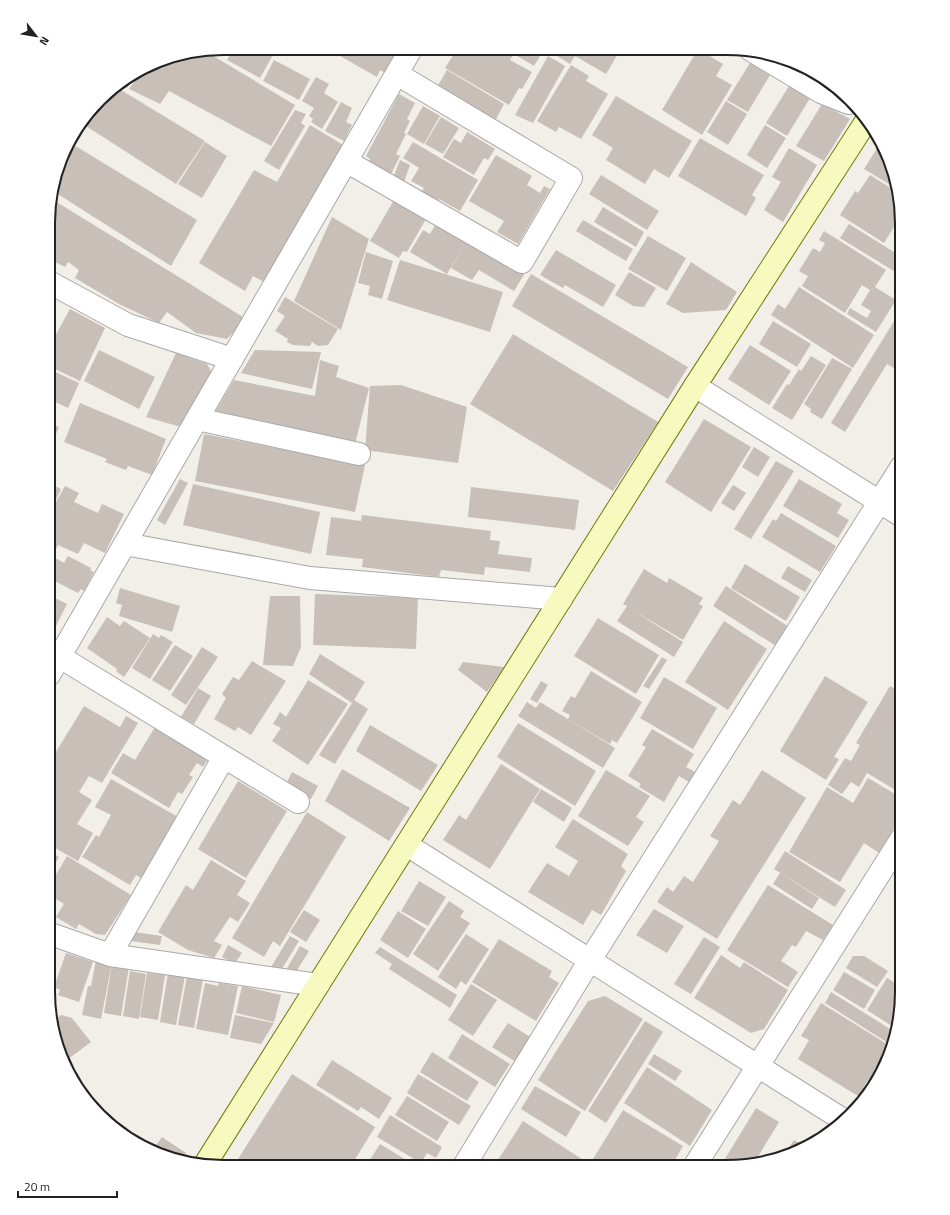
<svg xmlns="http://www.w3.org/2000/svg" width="950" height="1215" viewBox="0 0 950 1215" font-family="'Titillium Web',sans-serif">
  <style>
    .building { fill: #c7bfb8 }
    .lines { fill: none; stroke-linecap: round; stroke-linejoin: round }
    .street-casing { stroke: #a9a9a9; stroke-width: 24 }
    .secondary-casing { stroke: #707d05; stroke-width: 24 }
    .street { stroke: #fff; stroke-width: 22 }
    .secondary { stroke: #f7fabf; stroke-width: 22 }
    .rim { fill: none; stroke: #222; stroke-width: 2 }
  </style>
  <rect width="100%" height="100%" fill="#f2efe9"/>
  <path class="building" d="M223 48H226L221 56 210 50Z
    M234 48H249L256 52 258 48H261L273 55 260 78 227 60Z
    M326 48H394L397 50 385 73 380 70 377 77Z
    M451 49H534L542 53 534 66 514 54 510 60 532 72 522 89 519 88 509 105 445 68 456 51Z
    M551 49H621L606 74 575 56 570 64 549 51Z
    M698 49 723 64 716 76 732 85 702 135 662 110Z
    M205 51 295 105 271 146 169 91 160 104 129 89 140 73 154 65 161 68 168 57Z
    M548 56 565 66 533 123 515 115Z
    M274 60 310 79 299 100 263 81Z
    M750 63 770 75 748 112 727 100Z
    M571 65 589 76 586 81 608 94 581 139 559 127 556 132 537 121Z
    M447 70 504 104 495 121 437 87Z
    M134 76 127 88 120 84Z
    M316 77 329 84 324 93 338 102 322 129 311 122 313 119 309 116 314 108 302 101Z
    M789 86 810 98 787 136 766 123Z
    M116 87 205 141 176 184 86 126 102 98 108 91Z
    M399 94 415 103 407 119 410 121 404 133 406 134 396 154 400 156 390 176 368 164 370 159 366 156Z
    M616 96 692 141 669 178 654 169 645 184 606 160 613 148 592 135Z
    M726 101 747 114 728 145 707 132Z
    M341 102 352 108 346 122 352 125 344 141 325 131Z
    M822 104 850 119 824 161 796 146Z
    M423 106 440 116 424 144 407 134Z
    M295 110 306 114 301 123 305 126 279 170 264 161Z
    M441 117 459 128 443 154 425 144Z
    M310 125 345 146 264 282 253 276 245 291 199 263 254 170 277 182Z
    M765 125 786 138 767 168 747 155Z
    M467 132 495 149 488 160 484 158 474 175 443 157 454 139 461 143Z
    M700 138 764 175 752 195 756 198 746 216 678 176Z
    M69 142 197 220 171 266 53 191Z
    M205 142 227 156 202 198 178 184Z
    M413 142 478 180 460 211 439 199 437 202 421 193 424 188 411 181 419 168 403 158Z
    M881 142 884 145 894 187 864 169Z
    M789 148 817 165 783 222 764 210 781 182 772 177Z
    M496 155 532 176 527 185 540 193 544 186 550 189 518 244 497 232 504 221 469 201Z
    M400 160 410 165 404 182 393 178Z
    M601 175 659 211 647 230 589 194Z
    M870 175 894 190 901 220 899 223 897 222 884 243 840 215 855 191 858 193Z
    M50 198 187 282 246 319 227 339 196 333 167 312 159 323 119 304 75 278 79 270 68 262 65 267 55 262 49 267Z
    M394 200 426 219 407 252 403 251 399 258 370 241Z
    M603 207 644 232 636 247 594 222Z
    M332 217 369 239 341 330 294 301Z
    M583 220 633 249 626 261 576 231Z
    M437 222 467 240 447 274 410 252 423 230 430 234Z
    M849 224 902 257V266L897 273 840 238Z
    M824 231 886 270 875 287 896 300 876 332 847 314 850 308 867 318 871 311 861 305 870 290 862 285 845 313 802 286 808 276 799 271 813 248 820 252 825 243 819 240Z
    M648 236 686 258 667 291 628 269Z
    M467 240 525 273 514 291 479 270 472 280 451 268Z
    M556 250 616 285 603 307 565 285 563 288 540 275Z
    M366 252 393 261 382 299 368 295 370 286 358 283Z
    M400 260 503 292 490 332 387 300Z
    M691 262 737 292 726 310 683 313 666 304Z
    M629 272 656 288 644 307 633 306 615 295Z
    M531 274 688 367 668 399 512 306Z
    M799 287 874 335 853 368 771 315 778 304 785 309Z
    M285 297 338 329 328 345 318 346 312 342 310 346 293 345 287 342 288 339 275 331 285 316 277 311Z
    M70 309 105 328 80 381 49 366V347Z
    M896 318 902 322V373L887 364 845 432 831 423Z
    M773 321 811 344 797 367 759 344Z
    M513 334 658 422 613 491 470 404Z
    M750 345 791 371 769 405 728 379Z
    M99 350 155 377 139 409 84 381Z
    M255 350 321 352 312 389 241 373Z
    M176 353 207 364 212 373 181 427 146 417Z
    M811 356 826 365 792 420 772 408 787 384 789 385 799 369 801 371Z
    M832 358 852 369 822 419 810 412 811 409 804 404Z
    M320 360 339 366 336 377 369 388 355 444 214 414 234 380 315 396Z
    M49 369 79 383 68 408 49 399Z
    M902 374V391L895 386Z
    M401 385 467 407 458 463 365 450 370 386Z
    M80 403 166 439 152 475 128 466 126 470 105 462 107 459 64 442Z
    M704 419 751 447 711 512 665 482Z
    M49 423 59 427 49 450Z
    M204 434 365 465 355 512 195 481Z
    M754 447 770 457 758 477 742 467Z
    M776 461 794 471 751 539 734 529Z
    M180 479 188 483 165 525 157 520Z
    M799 479 842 504 837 513 849 520 838 538 783 506Z
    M49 483 61 489 56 500 49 496Z
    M193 484 320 512 311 554 183 525Z
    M733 485 746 493 734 511 721 503Z
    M65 486 79 493 74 502 98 513 102 504 124 514 105 553 84 543 78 554 58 545 55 551 49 548V502L55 504Z
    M471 487 579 500 575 530 468 517Z
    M781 513 836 546 820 572 762 537 773 519 776 521Z
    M362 515 491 531 490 540 500 541 498 554 532 558 530 572 485 567 484 575 441 570 439 577 362 567 363 559 326 555 331 517 361 521Z
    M50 555 64 563 68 556 91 568 90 570 94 572 84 591 81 589 78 593 49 578Z
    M745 564 800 597 786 621 731 588Z
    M788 566 812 580 805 592 781 578Z
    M644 569 667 583 669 578 703 598 699 604 703 606 683 640 631 609 683 642 674 657 617 621 627 606 623 604Z
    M726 586 789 627 776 646 713 606Z
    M120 588 180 606 172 632 119 616 122 605 116 603Z
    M315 594 418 598 416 649 313 645Z
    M49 595 67 604 54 630 49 627Z
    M270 596H300L301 647 293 666 263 665Z
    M107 617 120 626 124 621 150 638 124 677 116 671 117 669 87 648Z
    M598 618 659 655 636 694 574 656Z
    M724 621 767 649 728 710 685 682Z
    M153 634 159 638 161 635 173 642 150 679 132 668Z
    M175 645 193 656 170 691 152 680Z
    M202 647 218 657 186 705 171 695Z
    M320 654 365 682 354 700 368 709 335 764 319 755 352 703 309 674Z
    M662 657 667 660 649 689 643 686Z
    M252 661 286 681 251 735 238 727 235 731 214 719 226 698 222 694 233 677 239 680Z
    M463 662 504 667 487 692 458 670Z
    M591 671 642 702 617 743 612 740 610 744 568 719 570 715 562 711 571 696 575 698Z
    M825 676 868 702 834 757 839 759 826 780 780 751Z
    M664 677 717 708 693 749 640 718Z
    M308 680 348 704 308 765 272 741 281 728 273 724 280 712 286 717Z
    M541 681 548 685 537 703 530 699Z
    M890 686 902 693V794L867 773 859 787 851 782 842 794 828 785 845 758 851 761 860 745 856 743Z
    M198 688 211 696 194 724 181 717Z
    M527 702 536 708 540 702 615 748 603 768 518 716Z
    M84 706 120 727 126 716 138 723 102 783 89 776 79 792 92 800 77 824 93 833 78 861 48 844V765Z
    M518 723 596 771 575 806 497 757Z
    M370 725 438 765 421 791 356 751Z
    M155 727 208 759 203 767 197 763 189 775 193 777 182 794 178 792 169 808 111 773 123 753 135 760Z
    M652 729 694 754 686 767 695 772 689 782 679 776 664 802 639 787 641 784 628 776 646 747 642 745Z
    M501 764 540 789 490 869 443 840 459 815 466 820Z
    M342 769 410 808 389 841 325 801Z
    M606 770 650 796 636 817 644 822 628 846 578 816Z
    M762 770 806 798 717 939 657 902 667 887 673 892 684 876 693 882 719 841 710 836 733 800 740 805Z
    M292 772 318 786 311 799 286 784Z
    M868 778 902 798V815L879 853 864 843 840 882 789 852 827 787 853 803Z
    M111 779 178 817 142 879 136 875 130 885 82 857 96 835 99 837 111 815 95 807Z
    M238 781 287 811 246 878 198 849Z
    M541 789 572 808 564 822 533 802Z
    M307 812 346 837 280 946 273 941 264 957 232 938Z
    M573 819 628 854 621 866 626 871 601 915 592 910 583 925 528 892 547 863 569 876 578 861 555 847Z
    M48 851 59 857 48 876Z
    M785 851 846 890 835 907 774 869Z
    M67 856 131 895 105 935 96 934 79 924 76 929 56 917 64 904 48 894V888Z
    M211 860 246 881 237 895 250 903 238 922 230 917 214 941 222 945 214 958 188 950 158 932 186 885 193 890Z
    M780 873 819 898 812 909 773 884Z
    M419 881 446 897 428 926 401 911Z
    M768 885 833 925 823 940 806 931 796 947 792 945 781 961 798 972 788 987 727 950Z
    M449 901 464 911 460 917 470 923 438 971 413 954Z
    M654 909 684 926 667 953 636 935Z
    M304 910 320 920 306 942 290 932Z
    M398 911 426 929 408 958 380 940Z
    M134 932 162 936 160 945 131 941Z
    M466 934 489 949 466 985 461 981 456 989 438 977Z
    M290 936 299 941 280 972 271 967Z
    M704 937 720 947 691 994 674 984Z
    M499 939 552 971 549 977 559 983 536 1021 472 982Z
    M228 945 242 953 235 963 222 957Z
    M300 946 309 951 294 975 286 970Z
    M380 947 457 995 450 1008 389 969 392 964 375 953Z
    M66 953 93 962 79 1002 58 995 60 990 54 987Z
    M721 955 740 968 744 962 788 990 764 1029 751 1033 694 998Z
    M853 956H864L888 971 877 987 846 968Z
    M96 960 112 963 101 1019 82 1015 88 986H91Z
    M112 964 129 967 121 1016 104 1013Z
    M130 971 146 974 139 1019 123 1016Z
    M844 972 875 990 864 1009 833 990Z
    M147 973 165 975 158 1020 140 1017Z
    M168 973 185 976 176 1025 160 1022Z
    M187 976 203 979 194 1028 178 1025Z
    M887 978 902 987V1004L898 1022 895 1028 867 1010Z
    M205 983 218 986 219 983 238 986 228 1035 196 1029Z
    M471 984 497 1000 473 1036 448 1020Z
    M242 986 281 995 274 1022 236 1013Z
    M831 992 895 1032 888 1043 825 1003Z
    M605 996 643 1019 585 1111 538 1080 588 1001Z
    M821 1003 890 1046 858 1096 798 1059 809 1040 801 1036Z
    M61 1015 72 1018 91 1042 64 1062 54 1020Z
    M235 1015 274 1023 261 1044 230 1038Z
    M645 1021 663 1032 606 1123 588 1111Z
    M508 1023 532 1038 516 1062 492 1047Z
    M462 1034 510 1064 495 1087 448 1058Z
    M432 1052 479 1082 467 1101 420 1072Z
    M654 1054 682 1071 675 1081 648 1064Z
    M332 1060 392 1098 379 1119 361 1107 358 1111 316 1085Z
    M647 1067 712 1110 690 1146 624 1103Z
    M292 1074 375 1127 351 1166H250L238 1159Z
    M418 1074 471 1106 459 1125 407 1093Z
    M80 1085 97 1106 93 1109 78 1087Z
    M535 1086 581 1112 566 1137 521 1109Z
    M407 1096 449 1122 437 1141 395 1115Z
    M756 1108 779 1122 756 1160 720 1167Z
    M623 1110 683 1146 671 1167H607L593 1159Z
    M390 1115 442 1147 436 1158 427 1153 421 1163 377 1137Z
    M523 1121 594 1167 494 1166Z
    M162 1137 186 1153 182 1159 154 1148Z
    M794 1140 807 1147 785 1153Z
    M380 1144 416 1166H366Z
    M237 1159 247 1166H233Z"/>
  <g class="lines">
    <g class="street-casing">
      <path id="street" d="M751 50 821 92 849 103
        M346 161 522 262 571 178 397 74
        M49 282 128 325 232 359
        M695 386 902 516
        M197 419 359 454
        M125 544 310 578 561 599
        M60 657 298 802
        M49 675 411 49
        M407 845 845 1121
        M48 933 110 955 318 985
        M110 955 224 757
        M464 1166 590 960 902 466
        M694 1167 902 838"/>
    </g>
    <g class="secondary-casing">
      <path id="secondary" d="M204 1166 695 386 865 123"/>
    </g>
    <use href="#street" class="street"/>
    <use href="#secondary" class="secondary"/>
  </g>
  <path d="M0 0H950V1215H0ZM223 55H727A168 168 0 0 1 895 223V992A168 168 0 0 1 727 1160H223A168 168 0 0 1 55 992V223A168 168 0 0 1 223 55Z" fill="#fff" fill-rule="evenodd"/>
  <path class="rim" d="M223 55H727A168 168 0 0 1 895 223V992A168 168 0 0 1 727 1160H223A168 168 0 0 1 55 992V223A168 168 0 0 1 223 55Z"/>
  <g transform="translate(36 36) rotate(121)" stroke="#ffffff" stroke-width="3" paint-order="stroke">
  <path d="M0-3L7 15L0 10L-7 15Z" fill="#222222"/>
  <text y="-6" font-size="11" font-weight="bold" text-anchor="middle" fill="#222222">N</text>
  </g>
  <path d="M18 1191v6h99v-6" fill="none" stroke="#222222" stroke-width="2"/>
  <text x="24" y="1191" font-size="12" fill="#222222" stroke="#ffffff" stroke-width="3" paint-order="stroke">20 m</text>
</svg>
